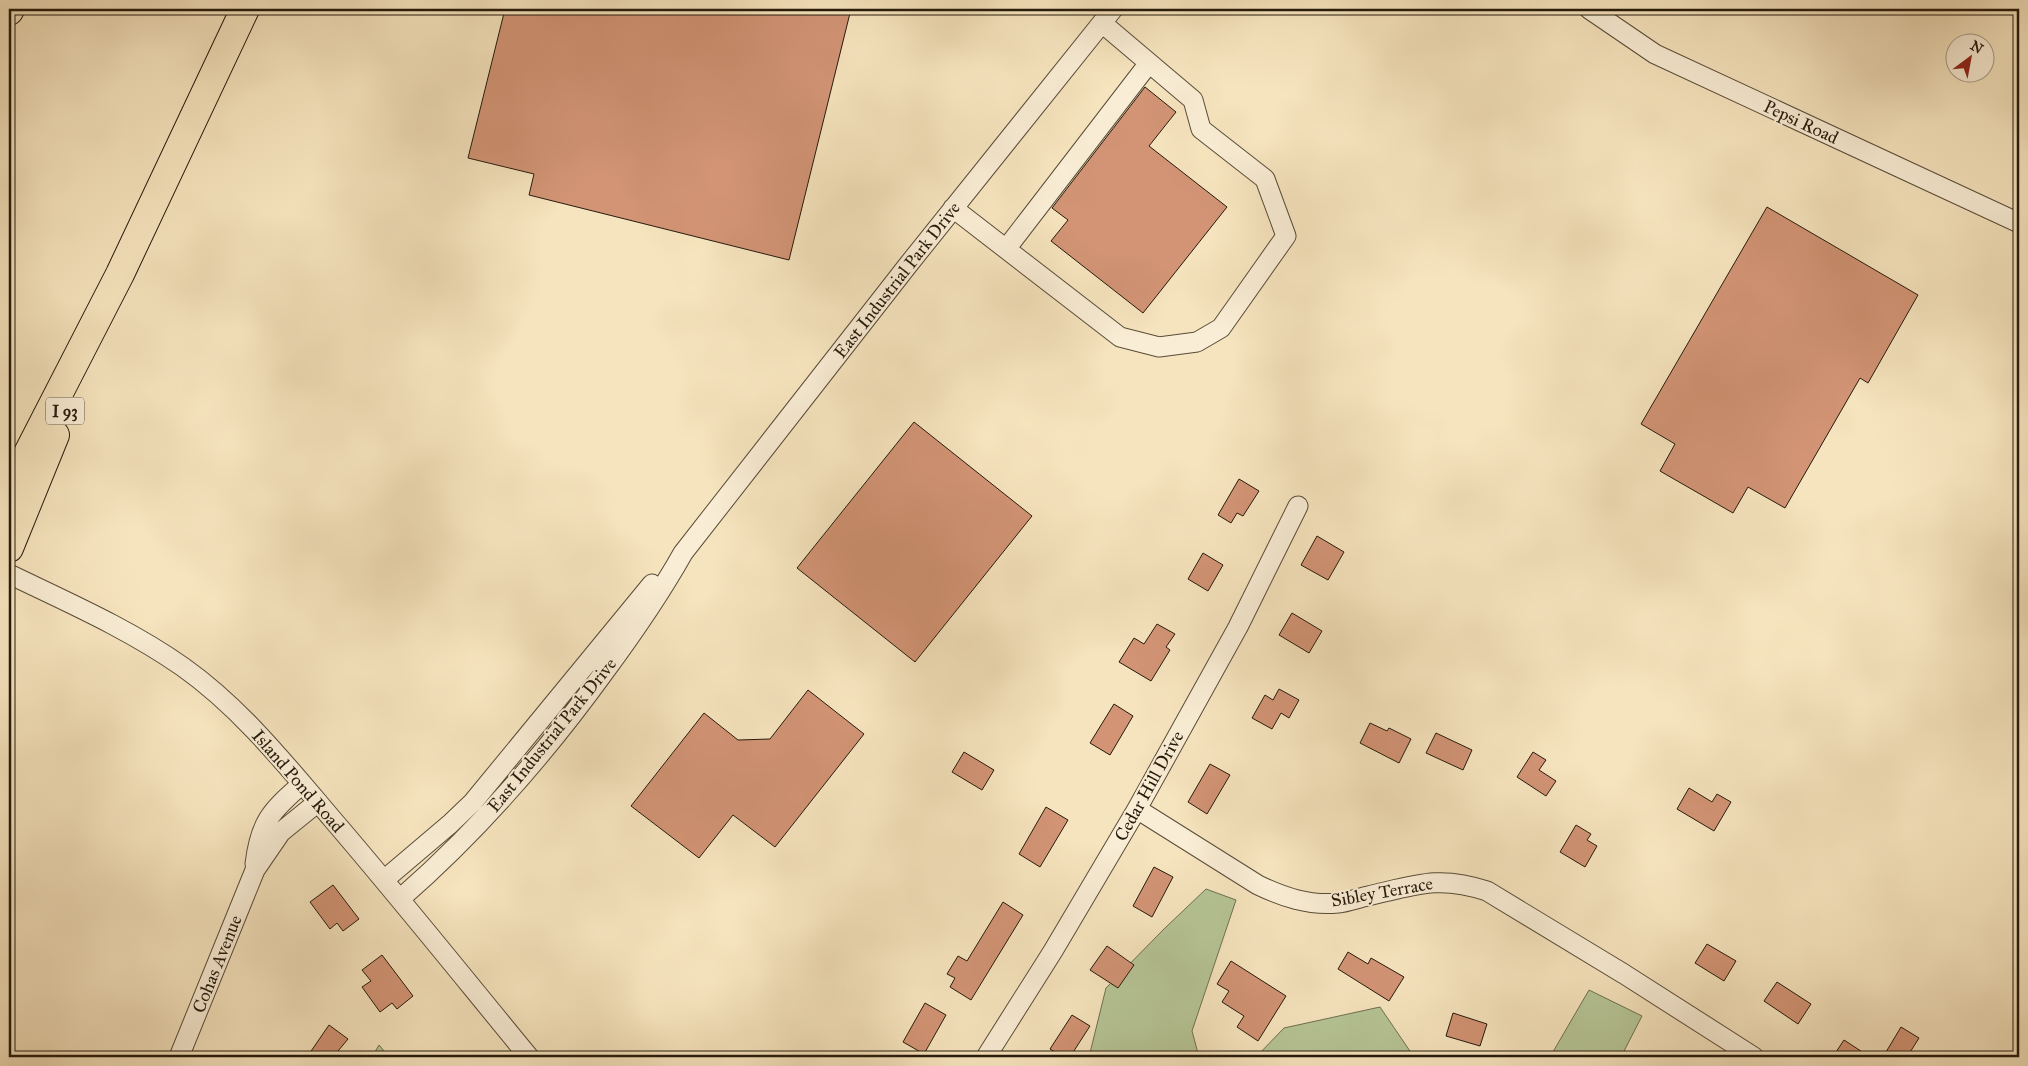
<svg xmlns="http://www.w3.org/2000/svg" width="2028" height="1066" viewBox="0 0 2028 1066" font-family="'IM FELL Great Primer',serif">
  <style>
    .green { fill: #b6c596; stroke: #6e7051 }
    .building { fill: #d29475; stroke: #251a0c }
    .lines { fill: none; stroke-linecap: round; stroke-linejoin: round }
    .minor-casing { stroke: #594c38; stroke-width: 21 }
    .highway-casing { stroke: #251a0c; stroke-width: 30 }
    .minor { stroke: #f9edd5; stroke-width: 19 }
    .highway { stroke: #f6e4be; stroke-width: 28 }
    .labels { text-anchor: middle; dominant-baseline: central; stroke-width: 4; stroke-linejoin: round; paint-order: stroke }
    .shield { fill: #f9edd5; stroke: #655948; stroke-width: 1 }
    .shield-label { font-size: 16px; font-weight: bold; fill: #251a0c }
    .street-label { font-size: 18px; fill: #251a0c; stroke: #f9edd5 }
  </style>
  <rect width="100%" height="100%" fill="#f6e4be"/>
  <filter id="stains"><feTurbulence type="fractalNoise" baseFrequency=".004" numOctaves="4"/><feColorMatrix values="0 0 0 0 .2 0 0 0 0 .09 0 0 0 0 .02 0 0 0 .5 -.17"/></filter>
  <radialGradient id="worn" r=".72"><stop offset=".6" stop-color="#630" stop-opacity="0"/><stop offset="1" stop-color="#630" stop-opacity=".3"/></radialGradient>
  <path class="green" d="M1206 889 1236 900 1192 1031 1199 1057H1089L1106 988 1164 929Z
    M1589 990 1642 1016 1621 1057H1550Z
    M1380 1007 1414 1057H1256L1284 1028Z
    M379 1045 389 1057H372Z"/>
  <path class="building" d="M505 9H851L789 260 529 195 534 174 468 158Z
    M1145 87 1176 112 1149 146 1227 207 1143 313 1051 241 1068 220 1052 208Z
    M1767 207 1918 295 1868 383 1860 378 1785 508 1748 487 1733 513 1660 471 1675 444 1641 424Z
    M914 422 1032 516 915 662 797 568Z
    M1239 479 1259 491 1243 516 1237 513 1231 523 1218 515Z
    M1317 536 1344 552 1328 580 1301 565Z
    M1203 553 1223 565 1208 591 1188 579Z
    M1292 613 1322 631 1309 653 1279 635Z
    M1157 624 1175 634 1166 647 1170 650 1151 681 1119 662 1134 638 1144 644Z
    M1279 689 1299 700 1289 718 1281 713 1272 729 1252 718 1265 695 1273 700Z
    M808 690 864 734 775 847 733 815 699 858 631 806 704 713 738 740 770 739Z
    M1114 704 1133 716 1110 755 1090 743Z
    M1370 723 1387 731 1389 728 1411 739 1399 763 1360 743Z
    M1436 733 1472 750 1463 770 1426 753Z
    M964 752 994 770 982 790 952 772Z
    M1533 752 1546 760 1539 770 1556 781 1546 796 1517 777Z
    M1210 764 1230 775 1207 814 1188 802Z
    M1689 788 1712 802 1717 794 1731 802 1714 831 1677 809Z
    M1046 807 1068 820 1040 867 1019 854Z
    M1576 825 1591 834 1587 840 1597 846 1585 867 1560 852Z
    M1154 867 1173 877 1152 917 1133 906Z
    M333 885 359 919 343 931 337 923 330 929 310 902Z
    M1003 902 1023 915 971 1000 950 987 955 978 947 974 958 956 967 961Z
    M1707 944 1736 961 1724 981 1695 963Z
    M1107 946 1134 965 1118 988 1090 970Z
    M1348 952 1368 964 1371 958 1404 977 1389 1001 1338 969Z
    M382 955 413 996 397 1009 392 1003 380 1012 362 987 371 981 362 970Z
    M1231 961 1286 996 1258 1041 1237 1027 1244 1016 1222 1002 1229 991 1217 984Z
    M1777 982 1811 1004 1798 1024 1764 1001Z
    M925 1003 946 1015 924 1054 903 1042Z
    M1453 1013 1487 1024 1480 1046 1446 1036Z
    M1072 1015 1090 1026 1070 1057H1063L1050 1049Z
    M329 1025 348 1039 333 1057H307Z
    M1901 1027 1919 1038 1907 1057H1883Z
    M1844 1040 1870 1057H1844L1836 1052Z"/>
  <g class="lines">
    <g class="minor-casing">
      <path id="minor" d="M1589 9 1655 54 2019 223
        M953 208 1120 337 1159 347 1197 342 1221 328 1286 236 1265 179 1201 129 1193 100 1102 23
        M1006 249 1149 63
        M9 574C67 602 129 629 183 667 241 708 287 766 333 820 400 898 464 978 529 1057
        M1137 809 1258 885C1283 897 1309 906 1338 903 1348 902 1358 898 1368 896 1416 885 1439 875 1487 891L1624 974 1754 1057
        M255 864C260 822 271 811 302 784
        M384 880 450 824 473 802 652 584
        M400 899C478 831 545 754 605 671 633 633 660 594 683 553L908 265 1113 9
        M179 1057 255 870 281 832 318 802
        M986 1057 1053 951 1137 809 1238 627 1298 506"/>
    </g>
    <g class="highway-casing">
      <path id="highway" d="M9 11 10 9
        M9 490 120 274 245 9
        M9 548 55 435"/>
    </g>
    <use href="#minor" class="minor"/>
    <use href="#highway" class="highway"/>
  </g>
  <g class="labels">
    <rect class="shield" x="46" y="397.5" width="38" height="27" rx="4"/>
    <g class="shield-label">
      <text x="65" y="411">I 93</text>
    </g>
    <g class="street-label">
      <text transform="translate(1801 122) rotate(25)">Pepsi Road</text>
      <text transform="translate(897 280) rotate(-52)">East Industrial Park Drive</text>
      <text transform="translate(552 735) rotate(-51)">East Industrial Park Drive</text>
      <text transform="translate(298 781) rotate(49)">Island Pond Road</text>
      <text transform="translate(1149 786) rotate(-61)">Cedar Hill Drive</text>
      <text transform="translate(1382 892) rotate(-10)">Sibley Terrace</text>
      <text transform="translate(217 964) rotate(-68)">Cohas Avenue</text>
    </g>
  </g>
  <rect width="2028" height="1066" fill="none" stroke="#f6e4be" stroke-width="30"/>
  <rect x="10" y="10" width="2008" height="1046" fill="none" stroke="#251a0c" stroke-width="2.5"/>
  <rect x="15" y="15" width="1998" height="1036" fill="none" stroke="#251a0c"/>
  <g transform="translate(1970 58) rotate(32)"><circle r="24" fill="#f9edd5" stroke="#a49985"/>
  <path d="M0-4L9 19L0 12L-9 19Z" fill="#8f2418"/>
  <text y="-8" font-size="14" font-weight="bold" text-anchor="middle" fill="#251a0c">N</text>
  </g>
  <rect width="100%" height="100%" filter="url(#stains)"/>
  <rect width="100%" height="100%" fill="url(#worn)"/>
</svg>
